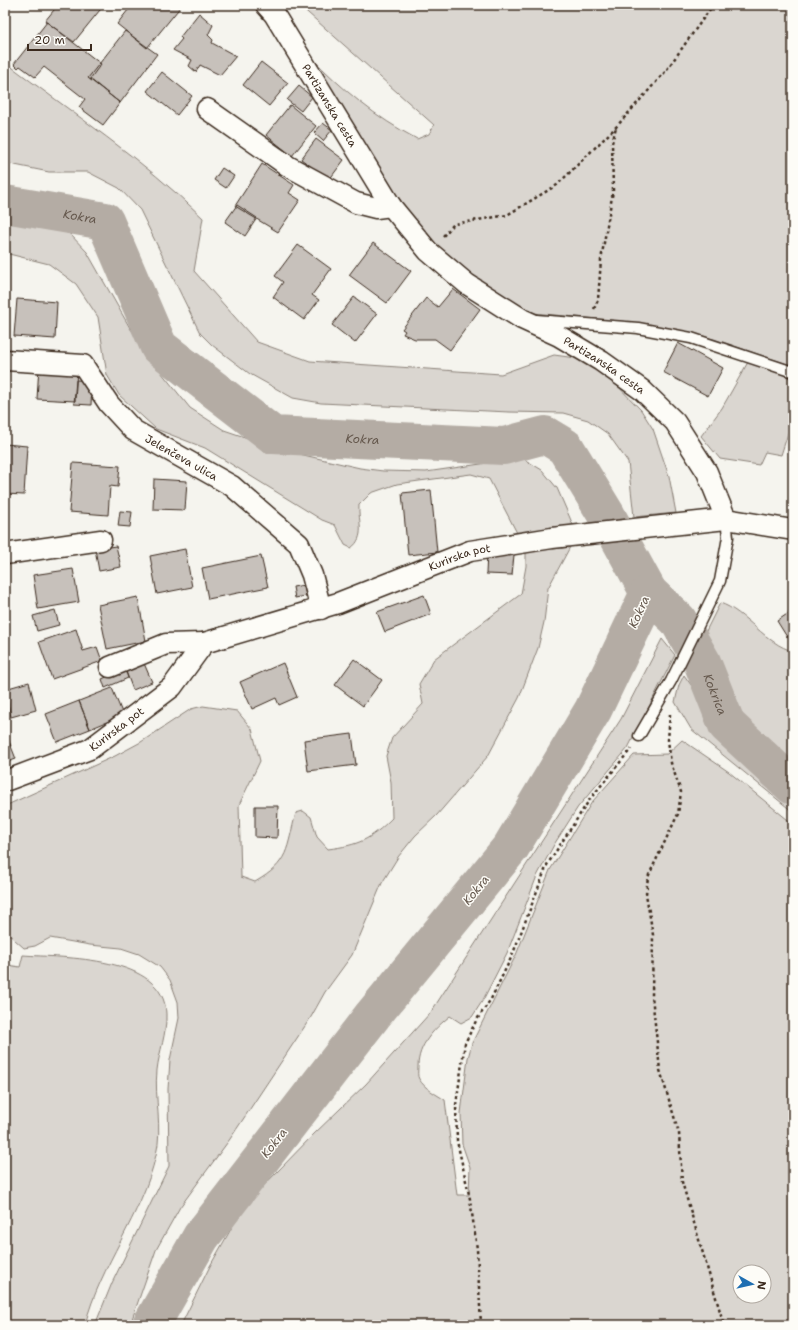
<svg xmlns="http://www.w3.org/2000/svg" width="798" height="1330" viewBox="0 0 798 1330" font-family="'Shantell Sans',sans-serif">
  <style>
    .green { fill: #dad6d0; stroke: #8a8077; fill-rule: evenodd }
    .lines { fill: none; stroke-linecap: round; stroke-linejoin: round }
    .river { stroke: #b4aca4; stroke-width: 38 }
    .building { fill: #c7c1bb; stroke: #3b2a1e }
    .lane-casing { stroke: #3b2a1e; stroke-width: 13 }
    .street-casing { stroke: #3b2a1e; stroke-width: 23 }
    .path { stroke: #3b2a1e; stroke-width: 2.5; stroke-dasharray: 3 3; stroke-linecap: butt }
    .lane { stroke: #fdfcf7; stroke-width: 10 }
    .street { stroke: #fdfcf7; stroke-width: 20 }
    .labels { text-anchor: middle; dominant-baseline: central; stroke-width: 3; stroke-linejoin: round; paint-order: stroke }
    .street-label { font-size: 11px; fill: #3b2a1e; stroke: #fdfcf7 }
    .water-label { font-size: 12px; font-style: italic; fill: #65584d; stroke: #fdfcf7 }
  </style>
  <rect width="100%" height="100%" fill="#f5f4ee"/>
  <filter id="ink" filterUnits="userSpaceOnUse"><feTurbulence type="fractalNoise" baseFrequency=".025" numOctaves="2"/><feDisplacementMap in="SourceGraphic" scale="8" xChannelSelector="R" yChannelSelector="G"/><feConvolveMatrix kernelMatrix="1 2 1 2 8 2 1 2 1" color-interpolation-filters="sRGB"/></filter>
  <g filter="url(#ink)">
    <path class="green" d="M299 5H793V366L714 339 640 323 533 313 493 292 430 241 409 214 384 178 310 56C343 90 375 117 417 139L429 134 434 125Z
      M5 62C72 113 143 159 203 218L194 271 257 342 310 361 501 374 554 355 576 358 607 375 641 410 653 429 669 476 676 513 634 517 628 462 608 434 588 420 563 413 509 412 321 403 293 398 250 374 212 345 200 333 140 210 119 188 88 172H49L5 163Z
      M5 222 51 227 70 234 87 252 130 328 161 372 190 408 224 430 286 451 360 468 383 471 426 472 522 458 542 470 557 488 573 525 517 533 489 479 471 474 397 484 371 493 359 505C358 522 366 537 351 548L345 545 335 525 322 520 205 448 156 429 119 395 107 375 98 317 76 284 49 264 5 253Z
      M748 362 793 378V418L781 455 765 452 759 465 720 459 701 436 722 408Z
      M570 547 548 588 544 622 538 648 519 698 488 756 437 815 415 836 398 857 382 883 352 955 325 992 311 1017 230 1139 180 1207 156 1250 130 1325H95L112 1283 169 1166 168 1089 170 1060 179 1018 178 1002 170 980 160 967 139 954 121 948 90 945 50 938 35 946 24 948 5 931V806L115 756 141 742 191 709 203 706 237 711 252 729 260 761 239 805 241 877 255 882C290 862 286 849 296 813L303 811 311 817 317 837 328 849C359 845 370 840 392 818L391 782 386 756 392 738 423 704 419 684 434 659 521 594 526 566V552Z
      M720 603C745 611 767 645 793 651V774L764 751 729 716 691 661Z
      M662 639 675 655 628 748 578 807 555 843 537 876 507 953 483 1000 472 1017 461 1023 450 1016C434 1029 418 1045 418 1067 418 1071 417 1076 419 1079 425 1089 436 1094 445 1100L457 1195H469L470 1167 462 1144 461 1113 468 1058 472 1043 516 955 550 870 592 802 634 755 667 754 682 740 729 772 793 824V1325H181L210 1266 244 1206 314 1134 366 1084 431 1012 621 719ZM740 1272H764V1296H740Z
      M684 675 723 730 760 770 793 793V812L691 729 675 702 679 685Z
      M23 955C63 958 165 955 166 1014 167 1033 159 1052 157 1070 154 1099 163 1127 156 1155 142 1216 100 1265 85 1325H5V969L7 965 20 967Z"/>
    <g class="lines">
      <g class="river">
        <path id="s1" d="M5 204 105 221 159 347 273 435 504 446 545 435 565 447 607 516 649 593 593 710 511 847 373 1015 201 1237 151 1325"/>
        <path id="s2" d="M649 593 678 620 702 662 727 725 793 786"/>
      </g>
    </g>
    <path class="building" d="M58 5H104L74 42 45 21Z
      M132 5H182L147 48 117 24Z
      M199 13 213 25 208 35 213 40 212 43 236 56 220 75 200 65 196 72 189 66 192 60 173 50 182 39 180 37Z
      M47 22 101 64 90 79 120 103 103 125 79 107 85 99 44 67 35 77 20 66 18 68 14 64Z
      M125 31 157 54 120 103 88 78Z
      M261 62 288 83 269 106 243 85Z
      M162 72 192 96 177 115 147 91Z
      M299 86 312 97 301 111 287 100Z
      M290 105 316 126 292 156 266 135Z
      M323 123 332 130 323 141 314 133Z
      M316 139 344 160 329 180 301 159Z
      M262 164 294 185 289 193 300 200 278 232 235 206Z
      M222 168 234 176 226 188 214 180Z
      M237 205 257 218 245 236 225 222Z
      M373 243 411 271 387 303 349 275Z
      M298 245 331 269 312 295 319 300 304 320 273 297 283 282 275 276Z
      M453 289 480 309 450 350 435 339H415L403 334 405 331 402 329 426 298 438 307Z
      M354 297 377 314 355 343 332 325Z
      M17 299 57 302 55 339 14 336Z
      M678 343 723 368 708 396 663 372Z
      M39 366 77 369 75 401 37 399Z
      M76 380 92 381 91 405 74 404Z
      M5 444 27 446 24 495 5 494Z
      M73 463 120 466 118 487 110 486 108 515 69 512Z
      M154 479 187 481 185 510 153 509Z
      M431 490 437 552 408 555 402 493Z
      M120 511 132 512 130 527 118 526Z
      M116 546 121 567 99 571 95 549Z
      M185 549 192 587 157 594 150 556Z
      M487 553 514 555 512 575 486 574Z
      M261 556 268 587 208 599 202 568Z
      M73 569 79 602 38 609 33 575Z
      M304 585 306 596 295 598 293 587Z
      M424 595 431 614 385 632 377 612Z
      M138 597 146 641 107 649 98 605Z
      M55 610 59 625 37 631 33 616Z
      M793 610V633L787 637 777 621Z
      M76 629 83 651 97 647 102 661 52 679 39 642Z
      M354 659 382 680 363 706 335 685Z
      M143 661 152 682 133 690 125 669Z
      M283 663 297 697 279 705 276 698 252 709 240 682Z
      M125 669 128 678 105 688 102 679Z
      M29 682 36 710 11 717 5 689Z
      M112 688 123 715 90 729 79 701Z
      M79 701 90 729 57 742 46 714Z
      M5 731 16 759 5 763Z
      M352 734 356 765 308 771 304 740Z
      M255 806H278L277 838 255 837Z"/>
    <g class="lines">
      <g class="lane-casing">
        <path id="lane" d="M536 320 638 328 691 338 793 372
          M639 736 671 681 720 581 728 537 726 519"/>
      </g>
      <g class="street-casing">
        <g id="street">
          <path id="s3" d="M266 5 274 14 391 206 428 251 467 284 522 319 559 336 601 361 642 390 675 422 707 472 726 519"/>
          <path d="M207 109 288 166 356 203 376 208 391 206"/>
          <path id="s4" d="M5 360 83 365 109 404 133 430 232 486 299 544 312 575 321 609"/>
          <path d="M5 554 101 540"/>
          <path d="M110 667 166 644 204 643"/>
          <path id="s5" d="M5 781 90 749 172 687 204 643 338 603 470 551 552 538 726 519 793 530"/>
        </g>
      </g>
      <path class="path" d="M443 236 454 224 507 215 557 185 616 127 665 72 713 5
        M594 309 598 300 601 260 613 191 612 143 616 127
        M670 714 668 740 671 763 681 792 678 814 648 877 646 894 653 935 652 996 660 1070 679 1133 682 1182 724 1325
        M481 1325 477 1249 470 1199 457 1141 456 1105 465 1043 476 1021 491 999 512 956 547 865 590 799 631 749"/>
      <use href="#lane" class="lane"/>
      <use href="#street" class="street"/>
    </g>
  </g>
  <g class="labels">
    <g class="street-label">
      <text stroke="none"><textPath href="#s3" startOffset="119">Partizanska cesta</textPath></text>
      <text stroke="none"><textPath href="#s3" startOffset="506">Partizanska cesta</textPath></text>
      <text stroke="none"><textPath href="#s4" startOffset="216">Jelenčeva ulica</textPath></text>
      <text stroke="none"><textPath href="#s5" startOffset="518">Kurirska pot</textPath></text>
      <text stroke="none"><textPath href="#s5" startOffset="124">Kurirska pot</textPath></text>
    </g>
    <g class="water-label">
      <text stroke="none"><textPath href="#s1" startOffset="76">Kokra</textPath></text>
      <text stroke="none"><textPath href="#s1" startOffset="472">Kokra</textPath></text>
      <text transform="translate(639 612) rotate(-66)">Kokra</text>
      <text stroke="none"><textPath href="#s2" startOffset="123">Kokrica</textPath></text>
      <text transform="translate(476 890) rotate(-51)">Kokra</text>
      <text transform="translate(274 1143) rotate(-52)">Kokra</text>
    </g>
  </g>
  <rect width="798" height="1330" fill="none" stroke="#fdfcf7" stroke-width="20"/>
  <rect x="10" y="10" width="778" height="1310" fill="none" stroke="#3b2a1e" stroke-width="1.5" filter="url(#ink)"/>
  <g transform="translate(752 1284) rotate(98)"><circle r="19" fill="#fdfcf7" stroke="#afa8a0"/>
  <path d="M0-3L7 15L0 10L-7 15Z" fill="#1f6fb2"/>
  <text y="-6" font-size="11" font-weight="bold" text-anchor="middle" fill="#3b2a1e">N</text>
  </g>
  <path d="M28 44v6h63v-6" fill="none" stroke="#3b2a1e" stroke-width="2"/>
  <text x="34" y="44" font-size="12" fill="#3b2a1e" stroke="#fdfcf7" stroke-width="3" paint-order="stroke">20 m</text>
</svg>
